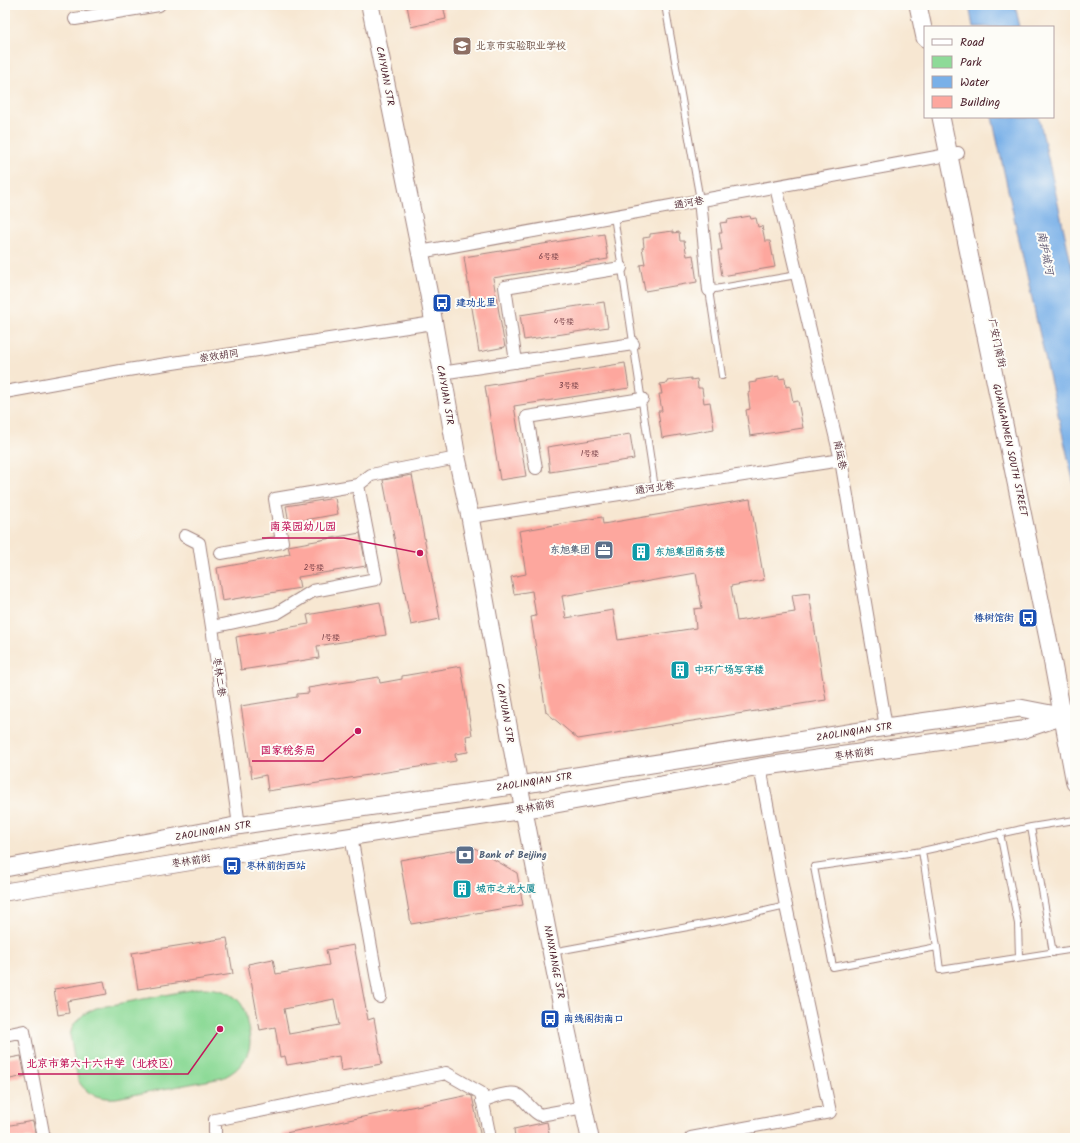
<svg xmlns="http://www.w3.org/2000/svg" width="1080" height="1143" viewBox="0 0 1080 1143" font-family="Kalam,'LXGW WenKai TC',sans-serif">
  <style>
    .green { fill: #8eda98; stroke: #6c7c62 }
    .water { fill: #79b0e8; stroke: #62688a }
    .building { fill: #fda79e; fill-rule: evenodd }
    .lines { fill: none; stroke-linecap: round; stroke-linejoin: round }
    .lane-casing { stroke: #a0837e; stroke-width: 8 }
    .street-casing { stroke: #a0837e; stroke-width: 14 }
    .secondary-casing { stroke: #a0837e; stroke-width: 19 }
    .lane { stroke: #fff; stroke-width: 6 }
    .street { stroke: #fff; stroke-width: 12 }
    .secondary { stroke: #fff; stroke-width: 17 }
    .labels { text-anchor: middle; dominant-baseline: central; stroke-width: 4; stroke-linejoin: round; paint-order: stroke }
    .number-label { font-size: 8px; fill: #774148 }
    .education-label { font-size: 10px; font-weight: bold; fill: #785e54; stroke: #fdfcf7; text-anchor: start }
    .street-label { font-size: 10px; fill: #4a1f2b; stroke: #fdfcf7 }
    .transit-label { font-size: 10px; font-weight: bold; fill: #164399; stroke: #fdfcf7; text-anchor: start }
    .service-label { font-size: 10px; font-weight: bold; fill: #4e5e75; stroke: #fdfcf7; text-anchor: end }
    .culture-label { font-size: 10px; font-weight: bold; fill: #0d838f; stroke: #fdfcf7; text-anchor: start }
    .water-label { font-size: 11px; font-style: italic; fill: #5a526d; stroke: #fdfcf7 }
    .leader { fill: none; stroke: #c2185b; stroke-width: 1.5 }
    .callout-dot { fill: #c2185b; stroke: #fdfcf7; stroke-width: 1.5 }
    .callout-label { font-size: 11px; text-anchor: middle; font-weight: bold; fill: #c2185b; stroke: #fdfcf7; stroke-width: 4; stroke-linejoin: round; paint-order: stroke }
  </style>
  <rect width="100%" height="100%" fill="#fdfcf7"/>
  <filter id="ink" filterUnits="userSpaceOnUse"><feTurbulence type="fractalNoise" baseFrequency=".025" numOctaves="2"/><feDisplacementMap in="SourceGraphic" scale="8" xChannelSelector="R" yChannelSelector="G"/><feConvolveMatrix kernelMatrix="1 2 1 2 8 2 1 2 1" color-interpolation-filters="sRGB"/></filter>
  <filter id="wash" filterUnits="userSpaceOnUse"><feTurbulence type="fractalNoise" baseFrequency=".012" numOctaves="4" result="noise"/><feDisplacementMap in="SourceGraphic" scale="16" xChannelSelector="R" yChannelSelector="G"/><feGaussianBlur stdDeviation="0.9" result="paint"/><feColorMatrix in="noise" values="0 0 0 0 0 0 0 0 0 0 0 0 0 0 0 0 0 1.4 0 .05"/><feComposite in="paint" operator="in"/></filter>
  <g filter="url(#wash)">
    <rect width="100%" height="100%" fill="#f7e7d2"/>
    <path class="green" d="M201 988C214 988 228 990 238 1000 244 1006 246 1014 247 1023 248 1028 250 1035 250 1041 250 1058 237 1072 222 1078L116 1098C100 1099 86 1095 78 1080L70 1035 73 1025 84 1014 96 1008Z"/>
    <path class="water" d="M969 5H1015L1020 27H973Z
      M992 117H1039L1075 281V489L1037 322Z"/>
    <g id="blocks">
      <path class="building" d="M407 5H443L446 19 411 27Z
        M750 216 751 219 756 218 758 227 762 226 765 241H770L775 267 722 276 718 250H722L719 233H722L720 223 728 222 727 220Z
        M673 231V233L679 232 680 241H684L687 256 693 255 697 282 645 291 640 265 645 264 642 248 644 247 643 238 650 237V234Z
        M604 234 608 259 493 278 505 347 479 352 464 257Z
        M604 302 608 327 524 340 520 315Z
        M625 363 629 388 514 406 526 476 500 480 485 386Z
        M779 376V379L785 378 786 387 790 386 793 402 798 401 803 428 750 436 746 410 750 409 748 393 750 392 749 383 756 382V380Z
        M691 378V380L697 379 698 388H702L704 403 710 402 714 429 662 438 658 411H662L659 394H662L660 384 668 383 667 381Z
        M630 434 634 459 550 472 547 447Z
        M412 475 440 619 411 625 383 480Z
        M335 498 338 514 289 523 286 506Z
        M750 499 764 580 731 586 737 621 795 612 792 595 809 593 826 700 578 739 546 712 531 617 536 616 532 591 514 594 511 577 526 574 519 531 602 517 603 524ZM696 573 702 608 694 609 696 628 618 640 613 610 566 618 562 596Z
        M360 533 366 566 298 577 300 588 222 601 217 568 284 556V555L290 554 288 546Z
        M380 602 386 635 317 646 319 658 241 670 236 637 303 625 309 624 307 615Z
        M461 666 472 735 466 736 468 752 455 754 456 761 268 791 266 775 252 778 241 706 297 697V694L309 693 308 688 379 677 380 683 402 679V676Z
        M473 847 517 873 523 905 411 924 400 860Z
        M227 938 233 974 138 989 132 953Z
        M354 945 368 1020 374 1018 382 1064 341 1071 339 1056 287 1065 285 1056 280 1057 275 1027 260 1030 248 964 273 959 276 974 329 965 326 950ZM334 999 339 1025 289 1034 284 1009Z
        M104 981 107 994 67 1001 69 1013 58 1015 54 989Z
        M21 1056 25 1076 5 1080V1059Z
        M469 1095 472 1096 481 1138H281V1134Z
        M33 1121 36 1138H5V1126Z
        M547 1122 550 1138H515L514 1129Z"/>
    </g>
  </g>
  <g filter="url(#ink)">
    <use href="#blocks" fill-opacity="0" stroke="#a0837e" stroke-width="1"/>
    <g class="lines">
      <g class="lane-casing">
        <path id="lane" d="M665 5 700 200
          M614 216 655 488
          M722 376 709 290 797 275
          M1075 820 1031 827 922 851 814 867 833 967 937 947 940 970 1075 949
          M1031 827 1053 953
          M1000 833 1018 924 1019 957
          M922 851 937 947
          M552 952 726 920 786 906"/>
      </g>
      <g class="street-casing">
        <path id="street" d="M75 19 159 5
          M776 187 841 460 886 727
          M700 200 709 290
          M420 252 958 153
          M516 362 505 287 621 268
          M441 373 633 344
          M5 392 121 371 433 323
          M536 468 527 417 642 399
          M358 485 371 475 457 458
          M470 517 841 460
          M185 536 199 543 212 627 239 826
          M212 627 277 613 313 591 376 579 358 485 275 499 282 542 221 553
          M351 836 380 997
          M5 1035 24 1031 44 1138
          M482 1101C490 1098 509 1091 516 1094 524 1097 530 1110 540 1115L584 1107
          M215 1138V1120L446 1073 481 1093 490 1138
          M691 1138 830 1112 786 906 760 767"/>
      </g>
      <g class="secondary-casing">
        <path id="secondary" d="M370 5 429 295 457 458 470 517 519 785 563 1012 590 1138
          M918 5 925 38
          M941 117 1050 648 1075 783
          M5 868 230 827 519 785 886 727 1020 708 1061 716
          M5 892 230 855 523 810 760 767 1022 730 1063 716 1075 714"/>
      </g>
      <use href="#lane" class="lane"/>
      <use href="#street" class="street"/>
      <use href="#secondary" class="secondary"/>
    </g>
  </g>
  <defs>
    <g id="school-square" transform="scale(1)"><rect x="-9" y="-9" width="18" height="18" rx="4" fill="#8d6e63" stroke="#fdfcf7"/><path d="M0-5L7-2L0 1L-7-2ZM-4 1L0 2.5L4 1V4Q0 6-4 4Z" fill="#fff"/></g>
    <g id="bus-square" transform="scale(1)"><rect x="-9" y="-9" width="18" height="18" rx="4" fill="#1a4fb4" stroke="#fdfcf7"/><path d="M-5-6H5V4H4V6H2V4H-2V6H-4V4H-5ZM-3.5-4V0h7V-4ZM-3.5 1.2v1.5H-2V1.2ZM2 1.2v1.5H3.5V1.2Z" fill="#fff"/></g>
    <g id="office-square" transform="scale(1)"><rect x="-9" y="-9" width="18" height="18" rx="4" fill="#5c6f8a" stroke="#fdfcf7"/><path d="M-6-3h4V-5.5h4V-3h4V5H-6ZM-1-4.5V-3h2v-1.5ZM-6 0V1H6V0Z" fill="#fff"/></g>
    <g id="building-square" transform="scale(1)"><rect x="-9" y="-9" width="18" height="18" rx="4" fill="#0f9aa8" stroke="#fdfcf7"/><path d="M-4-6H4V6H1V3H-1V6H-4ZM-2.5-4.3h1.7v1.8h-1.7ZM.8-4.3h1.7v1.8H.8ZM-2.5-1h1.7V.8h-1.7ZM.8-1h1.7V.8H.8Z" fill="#fff"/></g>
    <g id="bank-square" transform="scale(1)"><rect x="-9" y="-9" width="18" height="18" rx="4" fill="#5c6f8a" stroke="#fdfcf7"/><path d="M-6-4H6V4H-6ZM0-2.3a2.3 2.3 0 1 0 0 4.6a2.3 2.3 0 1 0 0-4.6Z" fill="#fff"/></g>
  </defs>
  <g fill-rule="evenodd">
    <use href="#school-square" x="462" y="46"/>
    <use href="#bus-square" x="442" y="303"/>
    <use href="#office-square" x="604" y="550"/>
    <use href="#building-square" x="641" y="552"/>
    <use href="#bus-square" x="1028" y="618"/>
    <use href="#building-square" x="680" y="670"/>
    <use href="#bank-square" x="465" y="855"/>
    <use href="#bus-square" x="232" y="866"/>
    <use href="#building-square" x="462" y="889"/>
    <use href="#bus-square" x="550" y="1019"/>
  </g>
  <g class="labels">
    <g class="number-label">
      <text x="549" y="256">6号楼</text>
      <text x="564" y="321">4号楼</text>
      <text x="569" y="385">3号楼</text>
      <text x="590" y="453">1号楼</text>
      <text x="314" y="567">2号楼</text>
      <text x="331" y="637">1号楼</text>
    </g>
    <g class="education-label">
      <text x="476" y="46">北京市实验职业学校</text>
    </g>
    <g class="street-label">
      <text transform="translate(385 76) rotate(79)">CAIYUAN STR</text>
      <text transform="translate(689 203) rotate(-10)">通河巷</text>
      <text transform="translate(997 343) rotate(78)">广安门南街</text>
      <text transform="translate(219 356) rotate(-9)">崇效胡同</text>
      <text transform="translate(445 395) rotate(80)">CAIYUAN STR</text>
      <text transform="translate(1010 450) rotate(78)">GUANGANMEN SOUTH STREET</text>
      <text transform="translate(840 455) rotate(78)">南运巷</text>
      <text transform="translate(655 488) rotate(-9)">通河北巷</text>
      <text transform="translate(219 677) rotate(82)">枣林二巷</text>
      <text transform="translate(505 713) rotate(80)">CAIYUAN STR</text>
      <text transform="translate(854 732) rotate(-9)">ZAOLINQIAN STR</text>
      <text transform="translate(854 754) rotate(-8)">枣林前街</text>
      <text transform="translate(534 782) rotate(-9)">ZAOLINQIAN STR</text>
      <text transform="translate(535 807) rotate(-10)">枣林前街</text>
      <text transform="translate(213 831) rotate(-10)">ZAOLINQIAN STR</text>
      <text transform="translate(191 861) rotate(-9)">枣林前街</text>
      <text transform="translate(554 962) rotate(79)">NANXIANGE STR</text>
    </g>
    <g class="transit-label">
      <text x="456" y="303">建功北里</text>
      <text x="1014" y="618" text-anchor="end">椿树馆街</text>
      <text x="246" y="866">枣林前街西站</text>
      <text x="564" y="1019">南线阁街南口</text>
    </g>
    <g class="service-label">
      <text x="590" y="550">东旭集团</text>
      <text x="479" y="855" text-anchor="start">Bank of Beijing</text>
    </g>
    <g class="culture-label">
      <text x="655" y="552">东旭集团商务楼</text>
      <text x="694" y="670">中环广场写字楼</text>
      <text x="476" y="889">城市之光大厦</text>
    </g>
    <g class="water-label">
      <text transform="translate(1045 253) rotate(78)">南护城河</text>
    </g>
  </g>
  <path class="leader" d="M420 553L344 538H262M358 731L323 761H252M220 1029L188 1074H18"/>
  <g class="callout-dot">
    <circle cx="420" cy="553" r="4"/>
    <circle cx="358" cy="731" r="4"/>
    <circle cx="220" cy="1029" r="4"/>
  </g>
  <g class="callout-label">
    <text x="303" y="530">南菜园幼儿园</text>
    <text x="288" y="754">国家税务局</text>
    <text x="103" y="1067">北京市第六十六中学（北校区）</text>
  </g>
  <rect width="1080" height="1143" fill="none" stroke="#fdfcf7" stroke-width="20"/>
  <rect x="924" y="26" width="130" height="92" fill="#fdfcf7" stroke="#b5a4a5"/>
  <rect x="932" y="39" width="20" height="6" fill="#ffffff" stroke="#b5a4a5"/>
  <text x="960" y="46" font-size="12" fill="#4a1f2b">Road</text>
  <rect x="932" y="56" width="20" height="12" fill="#8eda98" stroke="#b5a4a5"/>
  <text x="960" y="66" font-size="12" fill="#4a1f2b">Park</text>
  <rect x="932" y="76" width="20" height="12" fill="#79b0e8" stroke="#b5a4a5"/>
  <text x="960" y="86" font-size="12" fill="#4a1f2b">Water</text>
  <rect x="932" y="96" width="20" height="12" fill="#fda79e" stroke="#b5a4a5"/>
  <text x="960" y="106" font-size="12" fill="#4a1f2b">Building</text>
</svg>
